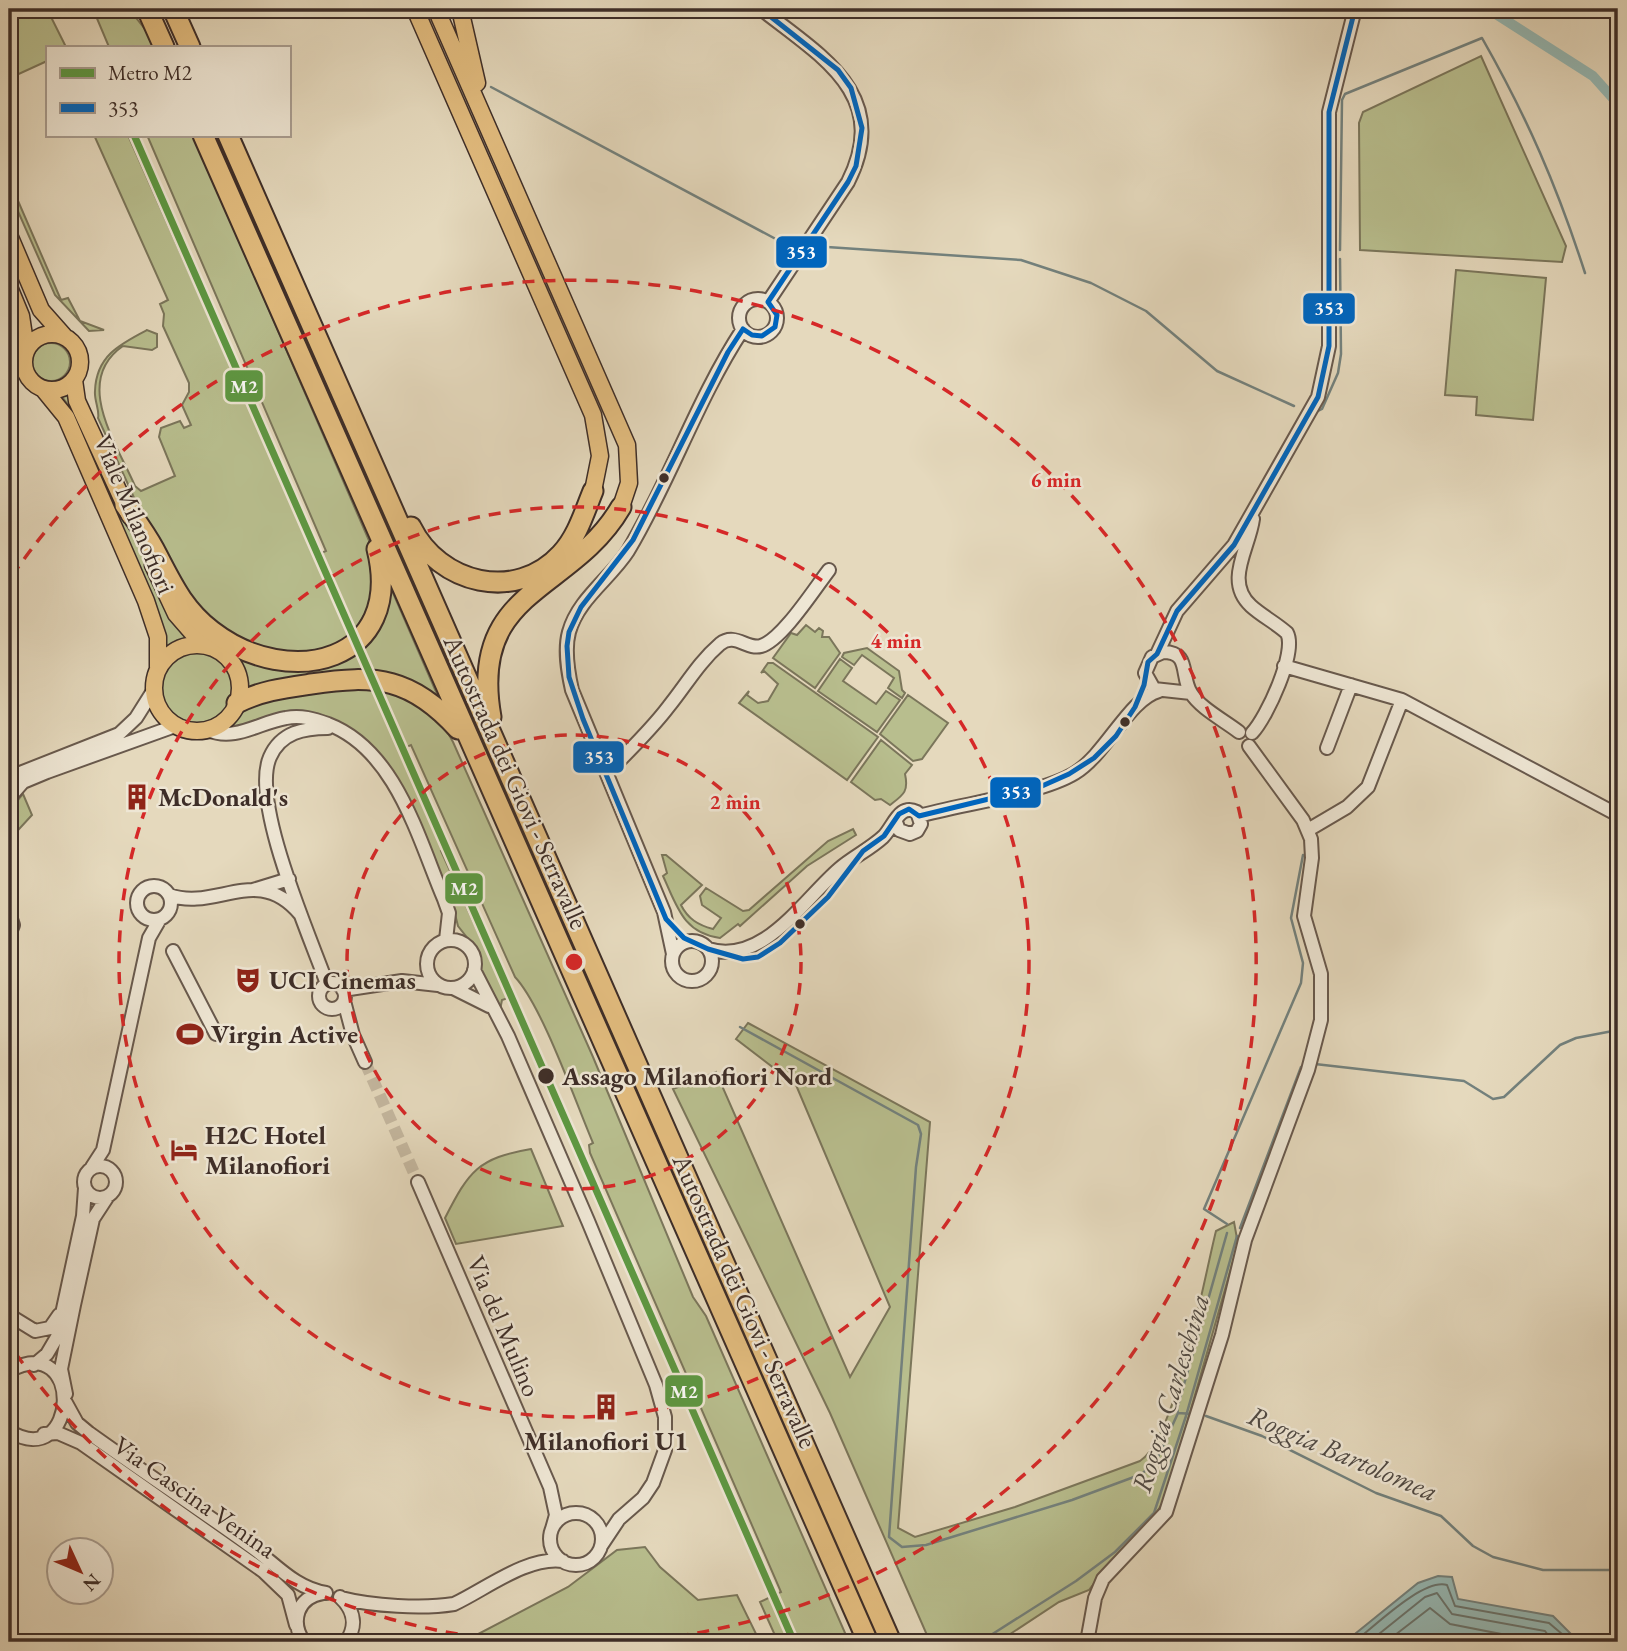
<svg xmlns="http://www.w3.org/2000/svg" width="1627" height="1651" viewBox="0 0 1627 1651" font-family="'EB Garamond',serif">
  <style>
    .green { fill: #b8be8e; stroke: #7b765b; stroke-width: 2 }
    .water { fill: #96b9b5; stroke: #73817d; stroke-width: 2 }
    .lines { fill: none; stroke-linecap: round; stroke-linejoin: round }
    .shore { stroke: #6a746e; stroke-width: 2 }
    .stream { stroke: #73817d; stroke-width: 2.5 }
    .canal { stroke: #96b9b5; stroke-width: 10 }
    .minor-tunnel { stroke: #c4b79f; stroke-width: 12; stroke-dasharray: 12 6; stroke-linecap: butt }
    .minor-casing { stroke: #68594d; stroke-width: 16 }
    .major-casing { stroke: #3e2e28; stroke-width: 19 }
    .highway-casing { stroke: #3e2e28; stroke-width: 23 }
    .minor { stroke: #eee6d4; stroke-width: 12 }
    .major { stroke: #e2bc7e; stroke-width: 16 }
    .highway { stroke: #e2bc7e; stroke-width: 19 }
    .bus-1-casing { stroke: #eee6d4; stroke-width: 10 }
    .bus-1 { stroke: #0065bd; stroke-width: 5 }
    .metro-1-casing { stroke: #eee6d4; stroke-width: 12 }
    .metro-1 { stroke: #5d9842; stroke-width: 7 }
    .ring { fill: none; stroke: #d62828; stroke-width: 3.5; stroke-dasharray: 12 9 }
    .bus-dot { fill: #3e2e28; stroke: #eee6d4; stroke-width: 2.5 }
    .labels { text-anchor: middle; dominant-baseline: central; stroke-width: 5; stroke-linejoin: round; paint-order: stroke }
    .street-label { font-size: 26px; fill: #3e2e28; stroke: #eee6d4 }
    .poi-label { font-size: 26px; font-weight: bold; fill: #3e2e28; stroke: #eee6d4; text-anchor: start }
    .stop-label { font-size: 26px; font-weight: bold; fill: #3e2e28; stroke: #eee6d4; text-anchor: start }
    .water-label { font-size: 28px; font-style: italic; fill: #504a44; stroke: #eee6d4 }
    .centre { fill: #d62828; stroke: #eee6d4; stroke-width: 3.5 }
    .ring-label { font-size: 21px; text-anchor: middle; font-weight: bold; fill: #d62828; stroke: #eee6d4; stroke-width: 5; stroke-linejoin: round; paint-order: stroke }
    .line-badge { stroke: #eee6d4; stroke-width: 2.5 }
    .badge-label { font-size: 19px; text-anchor: middle; font-weight: bold; fill: #fff }
  </style>
  <rect width="100%" height="100%" fill="#e5d9bd"/>
  <filter id="stains"><feTurbulence type="fractalNoise" baseFrequency=".00286" numOctaves="4"/><feColorMatrix values="0 0 0 0 .2 0 0 0 0 .09 0 0 0 0 .02 0 0 0 .5 -.17"/></filter>
  <radialGradient id="worn" r=".72"><stop offset=".6" stop-color="#630" stop-opacity="0"/><stop offset="1" stop-color="#630" stop-opacity=".3"/></radialGradient>
  <path class="green" d="M9 9H47L66 47H47V61L12 77 16 86 9 90Z
    M93 9H129L148 33 154 47H109Z
    M1481 56 1566 246 1562 262 1360 250 1359 123 1363 112Z
    M94 135H128L315 556 326 551 147 135H193L374 552 378 591 350 639 297 659 229 636 169 575 98 418C100 411 94 400 95 391 96 356 120 344 147 330L157 334V347L152 350 123 346C72 381 117 444 135 486L141 491 175 476 159 437 161 428 180 421 184 428 191 425 182 405 189 392V383L163 326 164 314 160 304 168 300Z
    M9 180 61 300 68 298 80 321 104 330 89 331 55 295 9 191Z
    M1456 270 1546 278 1533 420 1476 415 1477 397 1445 395Z
    M32 362a19 19 0 1 1 38 0a19 19 0 1 1-38 0Z
    M68 392 164 602 192 639 177 643 164 651 161 621 68 405 60 394Z
    M390 586 437 694 435 696 415 686 247 694 242 669 221 642 330 662Z
    M806 625 815 632 819 628 823 631 822 637H829L840 653 815 688 773 658 791 633 797 635Z
    M867 648 899 671 902 690 905 693 902 698 888 688 894 678 862 655 854 665 842 657 844 653Z
    M161 687a36 36 0 1 1 72 0a36 36 0 1 1-72 0Z
    M840 659 852 668 843 681 876 704 886 691 900 700 877 732 818 691Z
    M768 663H773L878 737 847 780 739 703 749 691 747 695 758 703 768 701 778 684 764 671 761 673Z
    M351 683C400 691 428 695 453 742L593 1057 693 1297 706 1316 849 1642H778L760 1602 781 1592 590 1153 589 1145 593 1143C574 1098 542 1006 515 977L411 745 399 750 443 850 441 851 508 998 502 1000 500 1010 480 973 476 949 458 926 452 902 400 785 325 718 220 731 242 707 253 702Z
    M908 695 948 723 922 759 913 761 880 734Z
    M881 740 912 765 905 774C909 792 903 795 890 805L881 799 875 800 851 782Z
    M23 794 32 815 9 840C9 822 10 807 23 794Z
    M853 829 856 835 807 866 740 926 738 924 720 938C683 933 677 906 663 876L667 873 662 855H666L702 885 681 905C688 919 698 925 713 929L721 918 702 905 700 896 706 888 743 911 749 910 828 841Z
    M748 1023 930 1122 898 1528 915 1537 1015 1507 1140 1461C1176 1438 1204 1278 1216 1231L1234 1222 1238 1244 1166 1497 1150 1524 1110 1562 1089 1590 1059 1602 998 1642H930L830 1413 673 1089 716 1072 850 1377 890 1307 796 1085 736 1039Z
    M531 1149 563 1226 456 1244 445 1218C469 1171 478 1158 531 1149Z
    M645 1547 660 1567 698 1600 737 1595 760 1642H463L568 1587 617 1550Z"/>
  <path class="water" d="M1438 1576 1452 1577 1458 1599 1553 1616 1571 1634 1568 1642H1345L1418 1583Z"/>
  <g class="lines">
    <path class="shore" d="M1354 1642C1374 1627 1423 1578 1447 1585L1455 1606 1549 1623 1562 1634V1642
      M1369 1642 1425 1597 1437 1593 1452 1614 1545 1631 1553 1642
      M1386 1642 1430 1608 1450 1624 1542 1642"/>
    <path class="stream" d="M491 87 787 245
      M827 247 1021 260 1091 283 1146 311 1217 371 1294 406
      M1340 250 1342 100 1345 94 1482 38C1527 117 1557 186 1585 273
      M1612 304 1618 311
      M1318 411 1322 409 1338 373 1341 354 1340 259
      M740 1027 918 1125 921 1134 916 1167 889 1537 902 1547 926 1545 1072 1500 1142 1474 1158 1457 1178 1413
      M1315 1064 1464 1081 1493 1099 1504 1097 1560 1045 1576 1038 1618 1030
      M1227 1224 1204 1209 1301 983 1303 963 1291 918 1303 855
      M1240 1228 1301 1067 1306 1064
      M1193 1414 1178 1413 1177 1409 1227 1233
      M1206 1416 1262 1436 1376 1493 1441 1516 1473 1546 1493 1557 1543 1570H1618
      M980 1642 1076 1581 1115 1552 1154 1513 1186 1416 1237 1236"/>
    <path class="canal" d="M1488 9 1593 76 1618 104"/>
    <path class="minor-tunnel" d="M365 1062 418 1182"/>
    <g class="minor-casing">
      <path id="minor" d="M761 9C821 56 892 95 848 182L768 302
        M739 318a19 19 0 1 1 38 0a19 19 0 1 1-38 0Z
        M1157 654 1177 611 1234 545 1318 397 1329 346V112L1355 9
        M1284 666 1402 700 1368 787 1347 807 1308 830
        M1191 693 1154 689 1145 673 1152 657 1163 652C1191 652 1180 676 1191 693 1200 708 1225 721 1239 732
        M1402 700 1618 815
        M208 730C235 742 260 722 286 718 301 715 314 719 328 724 396 750 418 838 444 899L449 913 446 940
        M1252 733C1267 717 1297 652 1287 633 1276 623 1262 616 1251 606 1224 581 1249 549 1253 519
        M1327 748 1351 685
        M9 773H20L119 734 136 718 153 691
        M607 773C628 752 651 730 669 706 686 685 699 662 720 644 735 632 747 650 761 646 782 640 815 588 829 570
        M9 798 23 782 47 772 175 726
        M919 816C961 804 1041 794 1075 773 1106 754 1129 699 1159 691
        M137 903a17 17 0 1 1 34 0a17 17 0 1 1-34 0Z
        M253 890 289 879
        M169 895C216 912 257 863 300 914
        M9 913 13 925 9 935
        M427 964a24 24 0 1 1 48 0a24 24 0 1 1-48 0Z
        M672 961a20 20 0 1 1 40 0a20 20 0 1 1-40 0Z
        M708 949C763 966 803 900 839 869 853 857 870 849 883 837 894 826 899 803 917 812L921 824 917 831 910 834 899 830 896 822
        M173 951 216 1034
        M673 954 664 912 572 690C568 672 564 650 569 632 578 599 610 579 628 551 671 479 697 399 743 329
        M474 970 508 1036 588 1221 656 1385 665 1417V1450L653 1483 643 1498 619 1519 601 1546
        M319 996a13 13 0 1 1 26 0a13 13 0 1 1-26 0Z
        M327 984C310 936 250 802 270 757 281 732 304 728 328 728
        M453 988 489 1006
        M343 990 402 981 438 985
        M344 1001 353 1035 365 1062
        M84 1182a16 16 0 1 1 32 0a16 16 0 1 1-32 0Z
        M92 1167 103 1150 149 938 160 919
        M418 1182 550 1487 556 1515 552 1529
        M9 1315 35 1331 50 1328 59 1315
        M34 1365 47 1354 57 1337 83 1216 85 1188
        M9 1371C85 1329 79 1474 9 1431
        M66 1394 61 1369 74 1305 93 1219 108 1196
        M66 1403 77 1423 89 1433C142 1471 196 1507 249 1545 275 1563 294 1588 326 1593
        M44 1434 58 1433 81 1443 263 1571 288 1595 296 1625
        M550 1539a26 26 0 1 1 52 0a26 26 0 1 1-52 0Z
        M340 1597C355 1611 357 1626 346 1642
        M341 1598C372 1606 423 1609 454 1604 486 1589 527 1556 563 1561
        M304 1642C290 1622 297 1597 323 1593
        M1087 1642 1095 1598 1103 1579 1166 1512 1222 1335 1245 1240 1308 1070 1321 1020V974L1304 916 1312 858 1311 839 1303 820 1249 746"/>
    </g>
    <g class="major-casing">
      <path id="major" d="M415 9 593 415 600 456 593 491
        M436 9 627 445 629 483 621 507
        M460 9 477 83
        M9 235 41 310 64 336
        M9 287 21 316 26 349
        M24 362a28 28 0 1 1 56 0a28 28 0 1 1-56 0Z
        M74 380 77 401 130 516
        M44 390 66 417 146 601 158 637V667
        M153 565 176 614 203 645
        M154 688a43 43 0 1 1 86 0a43 43 0 1 1-86 0Z"/>
    </g>
    <g class="highway-casing">
      <path id="highway" d="M147 9 164 47
        M173 9 190 47
        M203 135 868 1642
        M228 135 891 1642
        M125 505C135 519 146 534 154 549 171 581 182 608 212 631 290 691 405 662 377 549
        M411 527C439 584 516 603 561 554 577 537 584 513 593 491
        M237 703C261 691 284 688 311 684 376 674 412 678 458 729
        M491 717C468 588 571 593 621 507"/>
    </g>
    <use href="#minor" class="minor"/>
    <use href="#major" class="major"/>
    <use href="#highway" class="highway"/>
    <g class="bus-1-casing">
      <path id="bus-1" d="M761 9 838 70 851 88 862 128 856 166 848 182 768 302 777 315 775 327 762 336 752 335 743 329 728 352 633 540 581 607 569 632 567 646 569 677 583 719 666 919 684 938 708 949 743 959 758 957 780 943 828 897 863 851 884 836 899 814 909 809 919 816 1042 786 1069 774 1094 758 1116 736 1135 707 1144 685 1148 662 1157 654 1177 611 1234 545 1318 397 1329 346V112L1355 9"/>
    </g>
    <use href="#bus-1" class="bus-1"/>
    <g class="metro-1-casing">
      <path id="metro-1" d="M134 135 794 1642"/>
    </g>
    <use href="#metro-1" class="metro-1"/>
  </g>
  <g class="ring">
    <circle cx="574" cy="962" r="227"/>
    <circle cx="574" cy="962" r="455"/>
    <path d="M520 1642A682 682 0 0 1 12 1348M12 576A682 682 0 1 1 628 1642"/>
  </g>
  <defs>
    <g id="building-bare" transform="scale(2.1)"><path d="M-4-6H4V6H1V3H-1V6H-4ZM-2.5-4.3h1.7v1.8h-1.7ZM.8-4.3h1.7v1.8H.8ZM-2.5-1h1.7V.8h-1.7ZM.8-1h1.7V.8H.8Z" fill="#8f2418" stroke="#eee6d4" stroke-width="2.5" paint-order="stroke"/></g>
    <g id="theatre-bare" transform="scale(2.1)"><path d="M-5-5.5Q0-4 5-5.5V0Q5 5 0 6Q-5 5-5 0ZM-3.3-2.5H-1v1.5H-3.3ZM1-2.5H3.3v1.5H1ZM-2.8 1Q0 5.5 2.8 1Z" fill="#8f2418" stroke="#eee6d4" stroke-width="2.5" paint-order="stroke"/></g>
    <g id="stadium-bare" transform="scale(2.1)"><path d="M0-5a6.5 5 0 1 0 0 10a6.5 5 0 1 0 0-10ZM-3.5-1.8h7v3.6h-7Z" fill="#8f2418" stroke="#eee6d4" stroke-width="2.5" paint-order="stroke"/></g>
    <g id="hotel-bare" transform="scale(2.1)"><path d="M-6-4.5h1.5V1H6V5H4.5V3h-9V5H-6ZM-4 0a1.8 1.8 0 1 1 3.6 0ZM.5 0V-2.5h3Q6-2.5 6 0Z" fill="#8f2418" stroke="#eee6d4" stroke-width="2.5" paint-order="stroke"/></g>
  </defs>
  <g fill-rule="evenodd">
    <use href="#building-bare" x="137" y="797"/>
    <use href="#theatre-bare" x="248" y="980"/>
    <use href="#stadium-bare" x="190" y="1034"/>
    <use href="#hotel-bare" x="184" y="1150"/>
    <use href="#building-bare" x="606" y="1407"/>
  </g>
  <g class="bus-dot">
    <circle cx="664" cy="478" r="6"/>
    <circle cx="1125" cy="722" r="6"/>
    <circle cx="800" cy="924" r="6"/>
    <circle cx="546" cy="1076" r="9"/>
  </g>
  <g class="labels">
    <g class="street-label">
      <text transform="translate(135 514) rotate(67)">Viale Milanofiori</text>
      <text transform="translate(516 782) rotate(66)">Autostrada dei Giovi - Serravalle</text>
      <text transform="translate(745 1301) rotate(66)">Autostrada dei Giovi - Serravalle</text>
      <text transform="translate(504 1326) rotate(67)">Via del Mulino</text>
      <text transform="translate(195 1497) rotate(35)">Via Cascina Venina</text>
    </g>
    <g class="poi-label">
      <text x="158" y="797">McDonald's</text>
      <text x="269" y="980">UCI Cinemas</text>
      <text x="211" y="1034">Virgin Active</text>
      <text x="205" y="1135">H2C Hotel<tspan x="205" dy="30">Milanofiori</tspan></text>
      <text x="606" y="1441" text-anchor="middle">Milanofiori U1</text>
    </g>
    <g class="stop-label">
      <text x="562" y="1076">Assago Milanofiori Nord</text>
    </g>
    <g class="water-label">
      <text transform="translate(1170 1393) rotate(-73)">Roggia Carleschina</text>
      <text transform="translate(1343 1453) rotate(23)">Roggia Bartolomea</text>
    </g>
  </g>
  <circle cx="574" cy="962" r="10" class="centre"/>
  <g class="ring-label">
    <text x="1056" y="487">6 min</text>
    <text x="896" y="648">4 min</text>
    <text x="735" y="809">2 min</text>
  </g>
  <g class="line-badge">
    <rect x="775" y="235" width="53" height="34" rx="7" fill="#0065bd"/>
    <rect x="1302" y="292" width="54" height="33" rx="7" fill="#0065bd"/>
    <rect x="224" y="369" width="40" height="34" rx="7" fill="#5d9842"/>
    <rect x="572" y="740" width="53" height="34" rx="7" fill="#0065bd"/>
    <rect x="989" y="776" width="53" height="33" rx="7" fill="#0065bd"/>
    <rect x="444" y="872" width="40" height="33" rx="7" fill="#5d9842"/>
    <rect x="664" y="1374" width="40" height="34" rx="7" fill="#5d9842"/>
  </g>
  <g class="badge-label">
    <text x="801" y="259">353</text>
    <text x="1329" y="315">353</text>
    <text x="244" y="393">M2</text>
    <text x="599" y="764">353</text>
    <text x="1016" y="799">353</text>
    <text x="464" y="895">M2</text>
    <text x="684" y="1398">M2</text>
  </g>
  <rect width="1627" height="1651" fill="none" stroke="#e5d9bd" stroke-width="35"/>
  <rect x="10" y="10" width="1606" height="1630" fill="none" stroke="#3e2e28" stroke-width="3.5"/>
  <rect x="18" y="18" width="1592" height="1616" fill="none" stroke="#3e2e28" stroke-width="2"/>
  <rect x="46" y="46" width="245" height="91" fill="#eee6d4" stroke="#a89c8f" stroke-width="2"/>
  <rect x="60" y="68" width="35" height="10" fill="#5d9842" stroke="#a89c8f" stroke-width="2"/>
  <text x="108" y="80" font-size="21" fill="#3e2e28">Metro M2</text>
  <rect x="60" y="103" width="35" height="10" fill="#0065bd" stroke="#a89c8f" stroke-width="2"/>
  <text x="108" y="116" font-size="21" fill="#3e2e28">353</text>
  <g transform="translate(80 1571) rotate(134)"><circle r="33" fill="#eee6d4" stroke="#a89c8f" stroke-width="2"/>
  <path d="M0-5L12 26L0 18L-12 26Z" fill="#8f2418"/>
  <text y="-10" font-size="19" font-weight="bold" text-anchor="middle" fill="#3e2e28">N</text>
  </g>
  <rect width="100%" height="100%" filter="url(#stains)"/>
  <rect width="100%" height="100%" fill="url(#worn)"/>
</svg>
